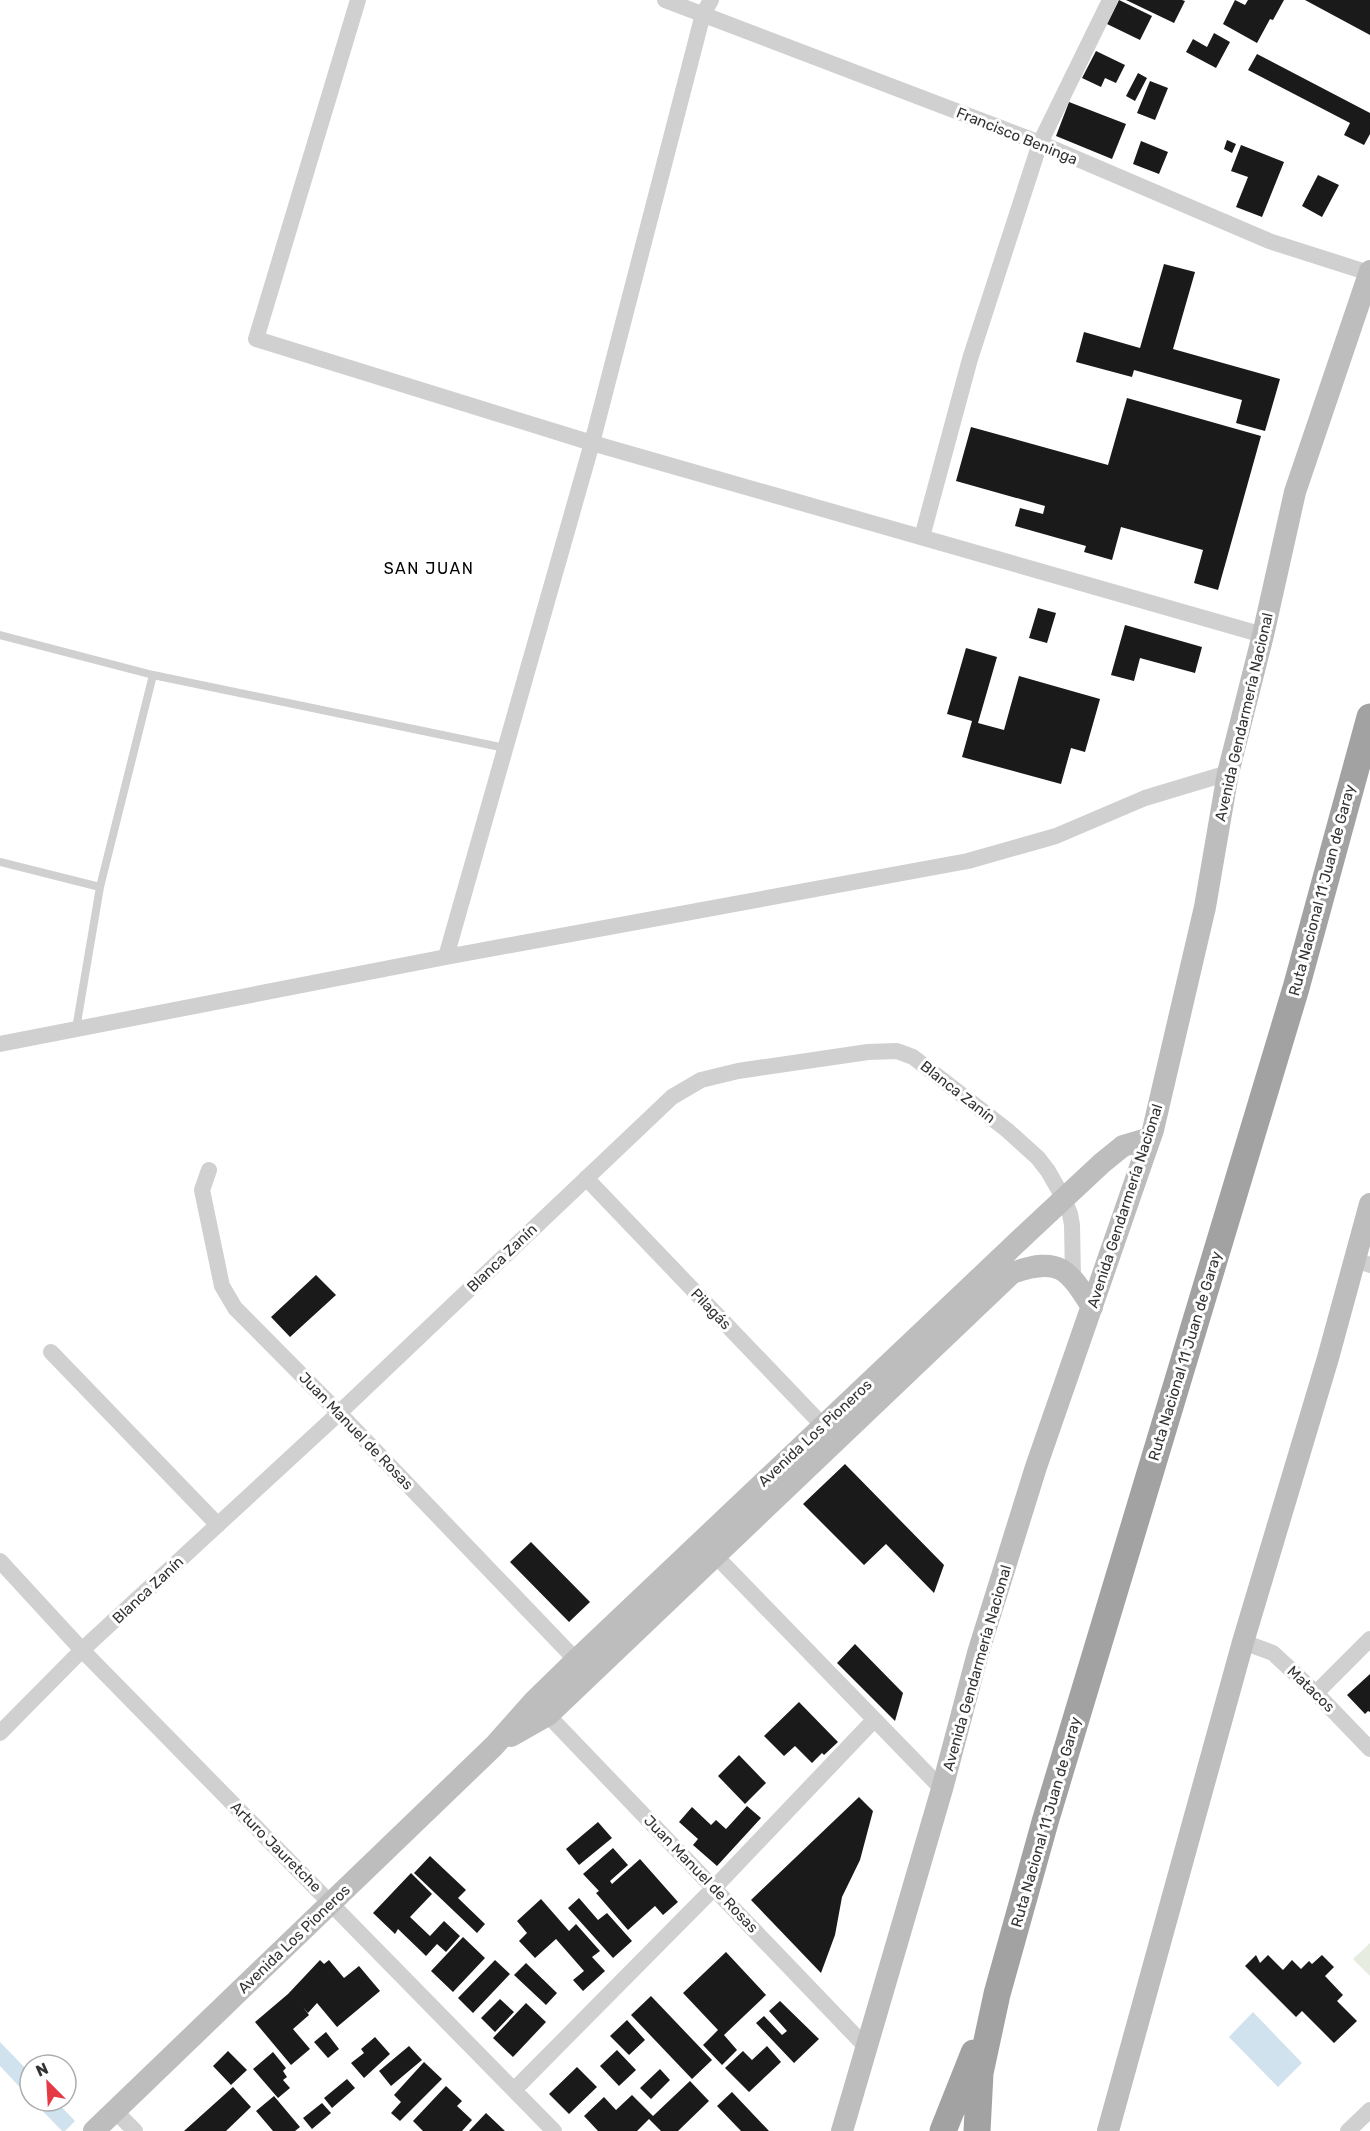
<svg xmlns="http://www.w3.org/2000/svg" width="1370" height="2131" viewBox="0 0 1370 2131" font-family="Rubik,sans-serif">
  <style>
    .green { fill: #e6ecdf }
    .water { fill: #cfe2ee }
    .building { fill: #1a1a1a }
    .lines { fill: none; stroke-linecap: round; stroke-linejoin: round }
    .service { stroke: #d0d0d0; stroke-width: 8 }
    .minor { stroke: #d0d0d0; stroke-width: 16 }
    .secondary { stroke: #bdbdbd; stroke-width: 22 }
    .trunk { stroke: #a2a2a2; stroke-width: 27 }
    .labels { text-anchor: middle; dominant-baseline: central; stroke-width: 6; stroke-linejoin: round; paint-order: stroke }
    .street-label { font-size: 15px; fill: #333; stroke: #fff }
    .neighbourhood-label { font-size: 16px; letter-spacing: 1.5px; fill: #000; stroke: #fff }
  </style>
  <rect width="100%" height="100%" fill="#fff"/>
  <path class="green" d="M1370 1943V1976L1353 1959Z"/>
  <path class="water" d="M1253 2012 1302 2063 1278 2087 1229 2037Z
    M0 2042 30 2073V2098L0 2066Z
    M33 2101H56L75 2121 65 2131H62Z"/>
  <path class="building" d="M1119 0 1152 16 1140 40 1107 24Z
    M1126 0H1182L1185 1 1174 23Z
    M1235 0 1245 5 1248 0H1284L1273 20 1270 19 1257 43 1223 24Z
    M1305 0H1370V35Z
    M1214 33 1230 42 1216 68 1186 52 1193 39 1207 47Z
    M1096 51 1125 65 1116 83 1105 78 1101 87 1082 78Z
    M1257 54 1370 113V134L1364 145 1344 135 1350 123 1248 70Z
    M1138 73 1147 78 1135 101 1126 96Z
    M1150 81 1168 88 1155 120 1137 113Z
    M1069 102 1126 124 1112 159 1056 136Z
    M1227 140 1236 144 1232 153 1224 149Z
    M1141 141 1168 152 1159 174 1133 164Z
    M1241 145 1284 162 1262 217 1236 207 1248 177 1231 171Z
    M1318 175 1339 185 1322 217 1302 206Z
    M1164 264 1195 272 1173 349 1280 379 1265 431 1236 423 1242 400 1134 370 1132 377 1076 362 1084 332 1140 348Z
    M1127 398 1261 436 1218 590 1194 583 1203 550 1121 527 1112 560 1084 552 1086 546 1015 526 1020 508 1043 514 1045 506 956 481 971 427 1108 465Z
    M1038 608 1056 613 1047 643 1029 638Z
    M1125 625 1202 647 1195 673 1140 658 1134 681 1111 675Z
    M966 648 997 657 978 723 1004 730 1019 676 1100 699 1085 752 1071 748 1061 784 962 757 972 721 947 714Z
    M316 1275 336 1295 290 1337 271 1317Z
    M845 1464 944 1565 934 1593 886 1544 864 1565 803 1504Z
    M531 1542 590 1602 569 1622 510 1562Z
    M855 1644 903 1693 895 1721 837 1663Z
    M1370 1674V1712L1368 1711 1365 1714 1347 1695Z
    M799 1702 838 1742 824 1755 822 1753 812 1763 795 1746 784 1756 764 1736Z
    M739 1755 766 1783 745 1804 718 1776Z
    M859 1797 873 1811 860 1860 842 1897 835 1935 821 1973 751 1900Z
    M747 1806 761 1818 717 1866 693 1845 698 1839 679 1822 692 1807 711 1825 716 1820 726 1829Z
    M598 1822 612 1838 579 1865 566 1849Z
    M613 1848 628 1865 610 1881 612 1884 640 1859 678 1902 663 1915 655 1906 628 1930 596 1893 599 1891 583 1874Z
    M430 1856 466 1890 458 1898 485 1924 477 1933 414 1873Z
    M411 1873 432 1894 410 1917 430 1936 444 1921 460 1936 446 1952 437 1944 426 1956 398 1929 395 1934 373 1913Z
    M579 1898 598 1920 607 1913 632 1941 613 1958 568 1908Z
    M541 1899 569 1931 576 1924 600 1951 592 1957 605 1971 583 1991 573 1980 584 1971 556 1939 535 1958 519 1941 527 1933 517 1921Z
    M463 1937 485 1958 453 1992 431 1971Z
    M726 1952 766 1995 724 2035 737 2050 722 2065 703 2045 718 2030 683 1993Z
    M1256 1955 1260 1963 1268 1955 1283 1970 1292 1960 1301 1969 1309 1961 1312 1964 1322 1955 1334 1967 1325 1976 1343 1995 1337 2001 1357 2021 1334 2043 1302 2011 1296 2017 1245 1966Z
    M320 1960 324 1964 329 1960 344 1978 359 1966 380 1991 337 2027 317 2003 308 2013 303 2007 309 2015 293 2029 310 2049 291 2065 255 2022 288 1994Z
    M495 1960 510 1974 473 2013 458 1998Z
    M526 1963 557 1993 546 2005 514 1975Z
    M651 1996 712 2060 692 2079 631 2015Z
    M500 1999 514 2012 495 2032 481 2018Z
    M780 2001 819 2039 794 2063 756 2023 764 2016 782 2035 787 2031 769 2011Z
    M526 2003 546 2022 513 2057 493 2038Z
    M627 2020 645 2040 629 2055 610 2036Z
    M326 2032 339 2049 328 2058 314 2042Z
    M375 2037 390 2054 364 2078 351 2063 364 2053 361 2049Z
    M409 2046 422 2060 391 2086 379 2071Z
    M767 2046 781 2062 749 2092 725 2068 743 2051 752 2060Z
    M617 2050 636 2070 619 2086 600 2066Z
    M228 2051 247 2070 231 2085 213 2066Z
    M273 2052 286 2068 283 2071 287 2077 283 2080 290 2088 278 2098 253 2069Z
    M424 2062 442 2079 400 2121 391 2113 401 2102 394 2095Z
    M577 2067 597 2087 569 2114 549 2094Z
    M660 2069 670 2080 651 2099 640 2088Z
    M347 2079 355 2088 332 2108 324 2098Z
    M690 2081 709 2101 678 2131H661L649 2119 637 2131H598L584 2116 604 2097 616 2110 632 2095 653 2116Z
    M446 2086 462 2101 457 2106 472 2120 462 2131H423L413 2121Z
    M233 2087 251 2107 226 2131H184Z
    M732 2092 769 2131H741L717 2106Z
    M274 2096 300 2127 295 2131H273L256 2111Z
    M322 2103 331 2113 312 2129 303 2118Z
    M486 2113 505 2131H469Z"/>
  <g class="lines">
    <path class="service" d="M0 635 153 675
      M0 862 100 887
      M76 1029 100 887 153 675 505 748"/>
    <path class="minor" d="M358 0 256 339 592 443 1263 635
      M665 0 1040 143 1269 241 1369 273
      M922 537 970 359 1040 143 1110 0
      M446 957 592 443 703 14 711 0
      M0 1044 446 957 968 861 1056 836 1145 798 1228 773
      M209 1170 202 1190 222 1286 235 1308 339 1413 576 1660
      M586 1178 830 1433
      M1355 1260 1370 1265
      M51 1352 218 1525
      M708 1548 942 1789
      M0 1561 82 1650 554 2131
      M1243 1642 1273 1653 1316 1693 1370 1749
      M1316 1693 1370 1639
      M541 1708 867 2048
      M0 1733 82 1650 339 1413 672 1097 701 1080 738 1071 868 1052 897 1051 913 1057 1007 1130 1038 1158 1048 1171 1064 1199 1070 1214 1072 1225 1073 1277
      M514 2090 714 1888 874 1720
      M115 2111 135 2131
      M1348 2131 1370 2110"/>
    <path class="secondary" d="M511 1736 548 1715 1012 1273C1059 1256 1068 1269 1092 1307
      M94 2131 494 1746 534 1701 576 1660 1027 1233 1102 1163 1123 1146 1150 1138
      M842 2131 942 1789 978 1653 1036 1467 1153 1130 1205 907 1228 773 1263 635 1295 492 1370 271
      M1108 2131 1243 1642 1328 1358 1370 1204"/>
    <path class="trunk" d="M943 2131 974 2053
      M977 2131 980 2073 997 1994 1045 1822 1296 988 1370 717"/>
  </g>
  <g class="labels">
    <g class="street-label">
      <text transform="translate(1017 136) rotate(22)">Francisco Beninga</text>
      <text transform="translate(1244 717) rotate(-77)">Avenida Gendarmería Nacional</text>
      <text transform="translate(1322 890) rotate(-75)">Ruta Nacional 11 Juan de Garay</text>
      <text transform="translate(958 1092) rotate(38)">Blanca Zanín</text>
      <text transform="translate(1125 1206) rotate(-72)">Avenida Gendarmería Nacional</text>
      <text transform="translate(502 1258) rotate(-44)">Blanca Zanín</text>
      <text transform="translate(711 1309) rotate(46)">Pilagás</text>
      <text transform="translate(1185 1356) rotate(-73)">Ruta Nacional 11 Juan de Garay</text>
      <text transform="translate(356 1431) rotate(46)">Juan Manuel de Rosas</text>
      <text transform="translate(815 1433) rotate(-43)">Avenida Los Pioneros</text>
      <text transform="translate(148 1590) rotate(-43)">Blanca Zanín</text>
      <text transform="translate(977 1668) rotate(-74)">Avenida Gendarmería Nacional</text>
      <text transform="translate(1311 1689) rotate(44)">Matacos</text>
      <text transform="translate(1046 1822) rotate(-74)">Ruta Nacional 11 Juan de Garay</text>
      <text transform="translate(276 1847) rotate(45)">Arturo Jauretche</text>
      <text transform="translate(701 1874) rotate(46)">Juan Manuel de Rosas</text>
      <text transform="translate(294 1939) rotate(-44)">Avenida Los Pioneros</text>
    </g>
    <g class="neighbourhood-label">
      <text x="429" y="568">SAN JUAN</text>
    </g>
  </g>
  <g transform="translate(48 2083) rotate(336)"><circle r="28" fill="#ffffff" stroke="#adadad" stroke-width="1.5"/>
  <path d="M0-4.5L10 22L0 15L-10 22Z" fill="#e63946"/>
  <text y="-9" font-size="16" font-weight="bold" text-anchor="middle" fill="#333333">N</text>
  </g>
</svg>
